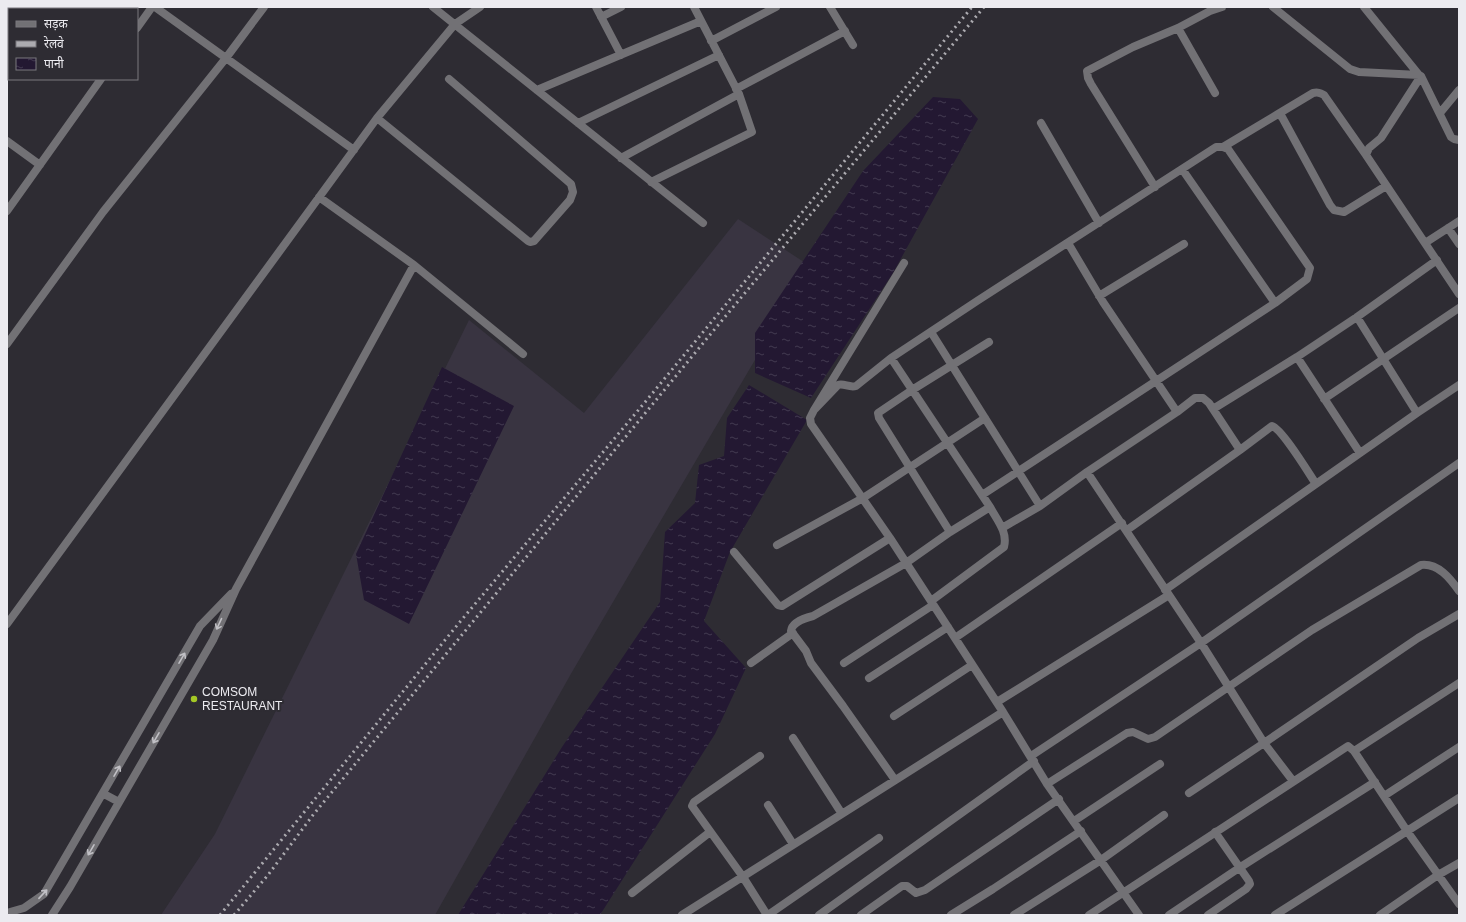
<svg xmlns="http://www.w3.org/2000/svg" width="1466" height="922" viewBox="0 0 1466 922" font-family="Arial,'Noto Sans Devanagari',sans-serif">
  <style>
    .built { fill: #393441 }
    .water { fill: url(#water-ripples) }
    .lines { fill: none; stroke-linecap: round; stroke-linejoin: round }
    .street { stroke: #727175; stroke-width: 8 }
    .rail { stroke: #acabb0; stroke-width: 3; stroke-dasharray: 2 4; stroke-linecap: butt }
    .oneway { stroke: #c1c0c5 }
    .poi-dot { fill: #a4c825; stroke: #2e2c33; stroke-width: 1.5 }
    .labels { text-anchor: middle; dominant-baseline: central; stroke-width: 4; stroke-linejoin: round; paint-order: stroke }
    .poi-label { font-size: 12px; fill: #ecebf0; stroke: #2e2c33; text-anchor: start }
  </style>
  <defs>
    <pattern id="water-ripples" width="26" height="14" patternUnits="userSpaceOnUse"><rect width="26" height="14" fill="#231832"/><path d="M2 4q2-2 4 0t4 0M15 11q2-2 4 0t4 0" fill="none" stroke="#433a50"/></pattern>
  </defs>
  <rect width="100%" height="100%" fill="#2e2c33"/>
  <path class="built" d="M738 219 810 266 572 672 435 915H161L215 834 469 320 584 413Z"/>
  <path class="water" d="M933 97 960 99 978 119 893 273 811 398 755 373V333L863 171Z
    M442 367 514 406 409 624 364 600 356 554Z
    M749 385 807 420 730 552 704 621 746 668 715 734 600 915H458L562 747 660 602 665 532 695 503 699 465 724 456 727 418Z"/>
  <g class="lines">
    <path class="street" d="M155 7 354 150
      M433 7 703 223
      M596 7 621 55
      M830 7 853 45
      M1273 7 1350 69 1359 72 1419 75 1421 76 1451 137 1454 139 1459 140
      M1364 7 1419 75
      M7 14 9 11
      M601 17 621 7
      M137 28 152 7
      M1178 28 1215 93
      M711 41 776 7
      M1421 76 1381 138 1369 148 1366 155 1459 294
      M736 89 845 31
      M537 90 701 21
      M1440 113 1459 90
      M1278 114 1313 93C1318 92 1320 93 1324 95L1366 155
      M377 118 528 241 530 242 534 241 570 200 573 192 571 184 449 79
      M578 123 719 55
      M1041 123 1099 223
      M7 141 40 165
      M1223 147 1278 114 1282 117 1330 205 1334 210 1344 212 1386 186
      M621 158 739 94
      M1182 169 1275 303
      M651 182 752 132 739 94 694 7
      M1155 187 1091 84 1088 78 1087 71 1133 47 1178 28 1210 11 1222 7
      M319 197 414 265 523 354
      M7 211 101 79
      M1448 228 1459 244
      M1068 243 1103 302 1177 412
      M1425 243 1459 221
      M904 263 814 410 810 418 811 424 890 538 1003 712 1047 784 1139 915
      M1099 296 1184 244
      M931 332 1040 506 1087 472 1201 643 1459 463
      M7 344 103 212 226 58 264 7
      M891 358 990 507C997 520 1008 532 1004 547L931 601
      M1324 399 1459 308
      M1213 409 1297 357
      M814 410 838 385C844 383 849 388 856 386L891 358 977 301 1216 147H1223L1228 149 1310 268 1307 279 1275 303 982 495
      M1417 413 1459 385
      M1360 453 1297 357 1357 317 1437 260
      M1087 472 1177 412 1195 398H1203L1209 403 1240 450
      M1002 528 1040 506
      M1127 530 1240 450 1272 426C1282 429 1308 472 1316 484
      M950 532 879 418 878 413 912 390 989 342
      M777 545 863 498 985 418
      M734 552 778 605 782 606 890 538
      M1165 590 1417 413 1357 317
      M7 624 377 118 455 24 480 7
      M955 638 1122 523
      M751 663 793 633
      M844 663 933 605
      M869 678 948 627
      M997 702 1169 595
      M894 716 972 665
      M793 738 842 814
      M1354 751 1459 683
      M760 756 694 802 692 806 743 877 767 915
      M1031 756 1201 643 1264 743 1418 638 1459 614
      M895 780 843 706 811 663 806 651 791 631C792 622 805 618 813 616L906 563 950 532 990 507
      M1047 784 1127 733 1133 732 1148 739 1155 737 1312 630 1421 565C1438 563 1450 578 1459 591
      M1189 793 1264 743 1293 781
      M104 794 119 802
      M1384 796 1459 747
      M768 805 793 844
      M1074 821 1160 764
      M632 893 710 832
      M10 912 24 908 44 894 200 626 231 594
      M52 915 70 887 213 640 236 589 414 265
      M682 915 1003 712
      M768 915 879 838
      M819 915 1034 761
      M861 915 902 886H907L916 893 925 890 1059 799
      M951 915 993 889 1081 831
      M1014 915 1101 860 1164 815
      M1089 915 1348 746 1354 751 1407 831 1459 904
      M1169 915 1239 868 1375 782
      M1208 915 1246 889 1250 884 1249 881 1215 832
      M1275 915 1459 798
      M1380 915 1438 875 1459 863"/>
    <path class="rail" d="M220 915 459 623 646 401 972 7
      M234 915 268 875 313 815 709 336 984 7"/>
  </g>
  <defs><path id="oneway-shaft" d="M-6 0H5M1.5-3L5.5 0L1.5 3" fill="none" stroke-width="1.6" stroke-linecap="round" stroke-linejoin="round"/></defs>
  <g class="oneway">
    <use href="#oneway-shaft" transform="translate(219 624) rotate(115)"/>
    <use href="#oneway-shaft" transform="translate(182 658) rotate(-60)"/>
    <use href="#oneway-shaft" transform="translate(156 738) rotate(120)"/>
    <use href="#oneway-shaft" transform="translate(117 771) rotate(-60)"/>
    <use href="#oneway-shaft" transform="translate(91 850) rotate(120)"/>
    <use href="#oneway-shaft" transform="translate(43 894) rotate(-47)"/>
  </g>
  <circle class="poi-dot" cx="194" cy="699" r="4"/>
  <g class="labels">
    <g class="poi-label">
      <text x="202" y="692">COMSOM<tspan x="202" dy="14">RESTAURANT</tspan></text>
    </g>
  </g>
  <rect width="1466" height="922" fill="none" stroke="#ecebf0" stroke-width="16"/>
  <rect x="8" y="8" width="130" height="72" fill="#2e2c33" stroke="#7a787f"/>
  <rect x="16" y="21" width="20" height="6" fill="#727175" stroke="#7a787f"/>
  <text x="44" y="28" font-size="12" fill="#ecebf0">सड़क</text>
  <rect x="16" y="41" width="20" height="6" fill="#acabb0" stroke="#7a787f"/>
  <text x="44" y="48" font-size="12" fill="#ecebf0">रेलवे</text>
  <rect x="16" y="58" width="20" height="12" fill="url(#water-ripples)" stroke="#7a787f"/>
  <text x="44" y="68" font-size="12" fill="#ecebf0">पानी</text>
</svg>
